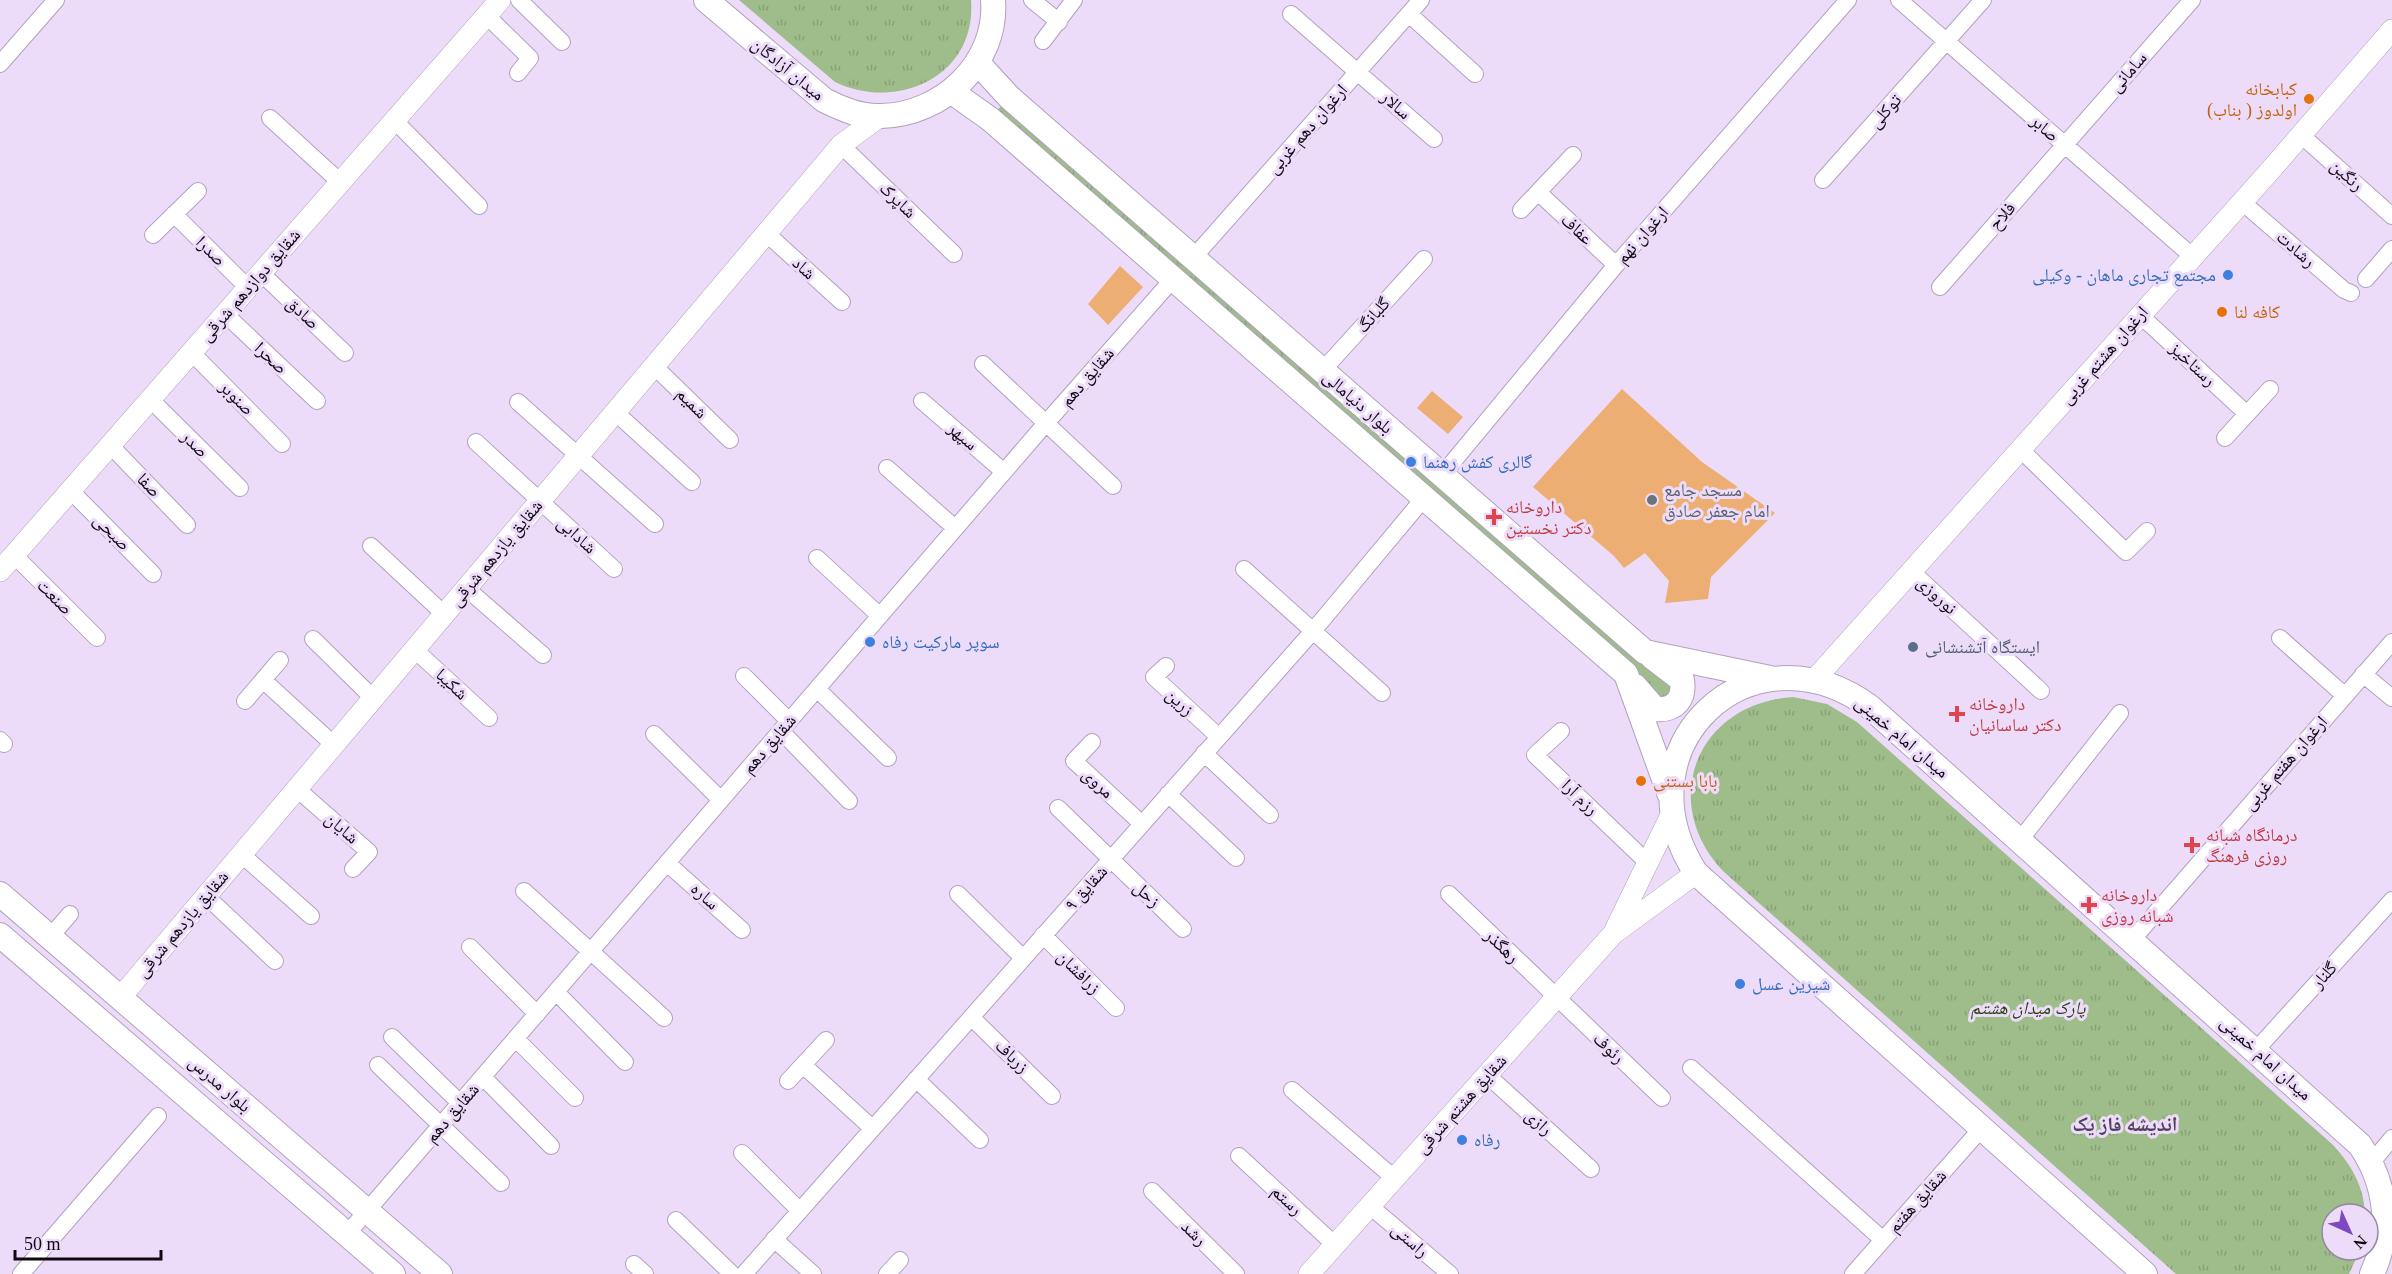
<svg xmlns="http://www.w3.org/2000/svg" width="2392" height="1274" viewBox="0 0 2392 1274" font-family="'Times New Roman','Noto Naskh Arabic',serif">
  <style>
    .grass { fill: url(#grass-tufts) }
    .building { fill: #ecae72 }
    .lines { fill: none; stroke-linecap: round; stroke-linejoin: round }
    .minor-casing { stroke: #b1a1bd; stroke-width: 18 }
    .tertiary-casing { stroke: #b1a1bd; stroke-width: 22 }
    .secondary-casing { stroke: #b1a1bd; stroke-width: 26 }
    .minor { stroke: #fff; stroke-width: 16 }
    .tertiary { stroke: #fff; stroke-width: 21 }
    .secondary { stroke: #fff; stroke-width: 24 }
    .food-dot { fill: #e8710a; stroke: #eddcf9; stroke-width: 2 }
    .shop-dot { fill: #3f7fe0; stroke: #eddcf9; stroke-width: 2 }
    .worship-dot { fill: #6b7280; stroke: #eddcf9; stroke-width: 2 }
    .health-dot { fill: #e0444e; stroke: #eddcf9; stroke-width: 2 }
    .service-dot { fill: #5c6f8a; stroke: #eddcf9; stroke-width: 2 }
    .labels { text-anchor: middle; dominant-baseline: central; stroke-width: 6; stroke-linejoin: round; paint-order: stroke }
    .street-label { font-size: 18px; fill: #0f0912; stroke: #eddcf9 }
    .food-label { font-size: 18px; fill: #c56008; stroke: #eddcf9; text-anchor: start }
    .shop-label { font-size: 18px; fill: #366cbe; stroke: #eddcf9; text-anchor: start }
    .worship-label { font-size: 18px; fill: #5b616d; stroke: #eddcf9; text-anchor: start }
    .health-label { font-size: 18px; fill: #be3a42; stroke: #eddcf9; text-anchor: start }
    .service-label { font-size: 18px; fill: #4e5e75; stroke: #eddcf9; text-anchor: start }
    .park-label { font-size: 18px; font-style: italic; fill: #284210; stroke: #eddcf9 }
    .neighbourhood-label { font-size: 20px; font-weight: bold; fill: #50415a; stroke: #eddcf9 }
  </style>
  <defs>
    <pattern id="grass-tufts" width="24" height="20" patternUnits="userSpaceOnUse" patternTransform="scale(1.5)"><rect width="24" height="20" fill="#9fbd8a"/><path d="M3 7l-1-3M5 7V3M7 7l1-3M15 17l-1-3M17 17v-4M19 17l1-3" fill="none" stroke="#88a176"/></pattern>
  </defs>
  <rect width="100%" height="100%" fill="#eddcf9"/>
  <path class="grass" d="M739 0H971C977 76 898 112 835 82Z
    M1002 105 1672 684 1671 694 1659 699 996 112Z
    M1793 697 1827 704 1857 722 2332 1144C2351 1164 2364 1186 2365 1214H2332V1250H2360L2349 1274H2176L1724 872C1657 802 1697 703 1793 697Z"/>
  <path class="building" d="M1120 266 1143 287 1108 325 1088 304Z
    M1622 389 1702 462 1775 513 1711 577 1708 599 1665 603 1669 581 1645 553 1624 568 1614 556 1533 487Z
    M1432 391 1463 417 1448 434 1417 408Z"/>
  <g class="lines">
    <g class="minor-casing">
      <path id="minor" d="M519 0 562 42
        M1032 0 1059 22
        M1899 0 2192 256
        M1291 14 1434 139
        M1409 14 1475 74
        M486 15 530 58 518 73
        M1043 41 1074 0
        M0 64 56 0
        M270 118 340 182
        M394 120 479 206
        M2301 135 2392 216
        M841 145 954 254
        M1823 180 1983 0
        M1538 192 1616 265
        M2242 202 2344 290 2351 293
        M1521 210 1573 155
        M174 214 248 288
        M766 233 842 302
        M153 235 198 191
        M1193 258 1421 0
        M261 273 345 353
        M2366 279 2392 249
        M1940 287 2192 0
        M225 314 317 401
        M2140 315 2247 414
        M191 352 282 444
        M983 364 1113 486
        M654 366 730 440
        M1322 371 1424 259
        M150 399 240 488
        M922 401 1004 472
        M518 402 655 524
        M615 412 692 482
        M2225 438 2270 389
        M476 442 614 569
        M110 445 187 525
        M2021 450 2126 552 2147 531
        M887 468 955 528
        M1442 475 1616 265 1848 0
        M70 490 153 574
        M371 546 444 614
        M14 555 97 638
        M817 558 880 616
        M1244 569 1382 693
        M1912 572 2041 691
        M466 588 543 655
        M2280 638 2344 695
        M313 639 373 698
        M414 649 489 718
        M1166 666 1154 677 1219 737
        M2363 674 2392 698
        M744 676 789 721
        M263 680 334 745
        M817 689 888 758
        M245 701 280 660
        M781 731 849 801
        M1561 731 1535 755 1649 864
        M654 734 721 800
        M0 740 4 744
        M1092 742 1074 761 1142 824
        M1204 753 1270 815
        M297 789 369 852 353 869
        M1168 794 1236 858
        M1058 808 1183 929
        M2020 840 2120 713
        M241 854 311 916
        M667 863 742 930
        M524 891 664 1018
        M958 894 1023 958
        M1449 894 1662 1098
        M206 896 275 961
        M1043 935 1116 1008
        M50 937 70 914
        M2132 940 2392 642
        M470 947 537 1014
        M556 992 625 1062
        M971 1017 1052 1096
        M392 1037 460 1103
        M516 1039 575 1098
        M2256 1050 2392 900
        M378 1065 501 1183
        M803 1065 872 1128
        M1691 1068 1883 1240
        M1487 1075 1591 1169
        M483 1077 551 1146
        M916 1079 980 1140
        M788 1081 826 1040
        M1292 1090 1394 1178
        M742 1153 800 1211
        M1239 1156 1335 1245
        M2372 1162 2392 1138
        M1152 1191 1236 1274
        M1370 1206 1450 1274
        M676 1220 732 1274
        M347 1234 1047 422 1173 279
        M774 1239 813 1274
        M634 1264 645 1274
        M21 1274 158 1116
        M744 1274 1313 631 1424 498
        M887 1274 900 1260
        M1853 1274 1981 1129"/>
    </g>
    <g class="tertiary-casing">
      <path id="tertiary" d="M0 571 500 0
        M1815 679 2268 173 2392 30
        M1616 928 1671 815
        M120 998 841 145 879 117
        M1309 1274 1613 934 1696 873"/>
    </g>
    <g class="secondary-casing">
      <path id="secondary" d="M706 0 824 100C842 109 860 117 881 116 942 115 998 63 993 0
        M977 62 1009 97 1645 652 1770 678
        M952 92 990 119 1626 674 1669 793
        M1635 686 1655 709C1675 711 1685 699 1682 680L1652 657
        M0 894 440 1274
        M0 935 393 1274
        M2145 1274 1696 873C1615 748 1750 619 1870 707L2360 1145C2387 1185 2392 1230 2372 1274"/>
    </g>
    <use href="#minor" class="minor"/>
    <use href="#tertiary" class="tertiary"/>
    <use href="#secondary" class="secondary"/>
  </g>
  <g class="food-dot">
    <circle cx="2309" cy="99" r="6"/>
    <circle cx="2222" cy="312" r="6"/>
    <circle cx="1641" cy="781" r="6"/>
  </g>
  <g class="shop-dot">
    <circle cx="2228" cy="275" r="6"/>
    <circle cx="1411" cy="462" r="6"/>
    <circle cx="870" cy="642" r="6"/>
    <circle cx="1740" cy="984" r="6"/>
    <circle cx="1462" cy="1140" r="6"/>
  </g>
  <circle class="worship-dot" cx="1652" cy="500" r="6"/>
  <g class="health-dot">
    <path d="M1491 508h6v6h6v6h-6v6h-6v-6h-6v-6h6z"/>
    <path d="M1954 705h6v6h6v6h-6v6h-6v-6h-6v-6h6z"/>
    <path d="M2189 836h6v6h6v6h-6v6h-6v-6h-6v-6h6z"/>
    <path d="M2086 896h6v6h6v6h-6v6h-6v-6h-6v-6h6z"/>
  </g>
  <circle class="service-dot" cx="1913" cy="647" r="6"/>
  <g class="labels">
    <g class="street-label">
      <text transform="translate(788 69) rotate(39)">میدان آزادگان</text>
      <text transform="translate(2128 72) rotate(-49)">سامانی</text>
      <text transform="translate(1396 105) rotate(41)">سالار</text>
      <text transform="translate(1885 111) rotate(-48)">توکلی</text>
      <text transform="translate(2045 128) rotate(41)">صابر</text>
      <text transform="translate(1307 129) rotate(-49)">ارغوان دهم غربی</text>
      <text transform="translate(2347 175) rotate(42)">رنگین</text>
      <text transform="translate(898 200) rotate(44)">شاپرک</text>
      <text transform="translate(2002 216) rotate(-49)">فلاح</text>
      <text transform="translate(1577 229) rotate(43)">عفاف</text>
      <text transform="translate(1642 235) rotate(-49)">ارغوان نهم</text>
      <text transform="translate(2296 249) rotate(41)">رشادت</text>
      <text transform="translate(211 251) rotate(45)">صدرا</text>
      <text transform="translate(804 268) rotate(42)">شاد</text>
      <text transform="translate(250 285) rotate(-49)">شقایق دوازدهم شرقی</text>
      <text transform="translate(303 313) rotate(44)">صادق</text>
      <text transform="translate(1373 315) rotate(-48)">گلبانگ</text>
      <text transform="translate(2104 355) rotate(-49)">ارغوان هشتم غربی</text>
      <text transform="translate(271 358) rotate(43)">صحرا</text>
      <text transform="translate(2193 364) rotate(43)">رستاخیز</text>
      <text transform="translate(1087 377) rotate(-49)">شقایق دهم</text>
      <text transform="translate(237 398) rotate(45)">صنوبر</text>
      <text transform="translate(1358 402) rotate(41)">بلوار دنیامالی</text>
      <text transform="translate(692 403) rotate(45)">شمیم</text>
      <text transform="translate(963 436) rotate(41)">سپهر</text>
      <text transform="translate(195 444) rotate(45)">صدر</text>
      <text transform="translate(149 485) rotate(46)">صفا</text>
      <text transform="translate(112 532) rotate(45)">صبحی</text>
      <text transform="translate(577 535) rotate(42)">شادابی</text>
      <text transform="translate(496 553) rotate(-50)">شقایق یازدهم شرقی</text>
      <text transform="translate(1937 595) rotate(43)">نوروزی</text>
      <text transform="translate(55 597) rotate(45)">صنعت</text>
      <text transform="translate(452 684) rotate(43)">شکیبا</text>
      <text transform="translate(1180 702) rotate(43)">زرین</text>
      <text transform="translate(1902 737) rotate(40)">میدان امام خمینی</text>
      <text transform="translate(769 744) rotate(-49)">شقایق دهم</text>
      <text transform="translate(2285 763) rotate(-49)">ارغوان هفتم غربی</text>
      <text transform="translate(1098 783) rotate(43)">مروی</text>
      <text transform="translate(1580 797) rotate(44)">رزم آرا</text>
      <text transform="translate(342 828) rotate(41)">شایان</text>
      <text transform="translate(1086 888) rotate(-48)">شقایق ۹</text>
      <text transform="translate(1147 894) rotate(43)">زحل</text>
      <text transform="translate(705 896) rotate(42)">ساره</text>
      <text transform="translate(182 924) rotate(-50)">شقایق یازدهم شرقی</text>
      <text transform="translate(1502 946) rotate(44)">رهگذر</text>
      <text transform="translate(1079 972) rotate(45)">زرافشان</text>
      <text transform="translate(2324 975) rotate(-48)">گلنار</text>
      <text transform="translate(1609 1048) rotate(43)">رئوف</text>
      <text transform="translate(1012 1056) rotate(44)">زرباف</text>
      <text transform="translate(2266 1058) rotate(42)">میدان امام خمینی</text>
      <text transform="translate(220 1084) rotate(41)">بلوار مدرس</text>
      <text transform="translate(1461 1104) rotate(-48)">شقایق هشتم شرقی</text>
      <text transform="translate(452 1113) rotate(-49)">شقایق دهم</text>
      <text transform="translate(1539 1122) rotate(42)">رازی</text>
      <text transform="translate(1287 1200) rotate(43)">رستم</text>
      <text transform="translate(1917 1201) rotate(-48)">شقایق هفتم</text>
      <text transform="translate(1194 1233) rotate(44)">رشد</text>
      <text transform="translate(1410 1240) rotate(41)">راستی</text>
    </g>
    <g class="food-label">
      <text x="2297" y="89" text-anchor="end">کبابخانه<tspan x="2297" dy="21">اولدوز ( بناب)</tspan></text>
      <text x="2234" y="312">کافه لنا</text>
      <text x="1653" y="781">بابا بستنی</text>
    </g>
    <g class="shop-label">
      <text x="2216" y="275" text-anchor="end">مجتمع تجاری ماهان - وکیلی</text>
      <text x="1423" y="462">گالری کفش رهنما</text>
      <text x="882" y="642">سوپر مارکیت رفاه</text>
      <text x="1752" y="984">شیرین عسل</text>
      <text x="1474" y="1140">رفاه</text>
    </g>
    <g class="worship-label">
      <text x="1664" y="490">مسجد جامع<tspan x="1664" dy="21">امام جعفر صادق</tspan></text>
    </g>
    <g class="health-label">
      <text x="1506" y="507">داروخانه<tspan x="1506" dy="21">دکتر نخستین</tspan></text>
      <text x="1969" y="704">داروخانه<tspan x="1969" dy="21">دکتر ساسانیان</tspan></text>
      <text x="2206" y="835">درمانگاه شبانه<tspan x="2206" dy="21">روزی فرهنگ</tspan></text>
      <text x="2101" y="895">داروخانه<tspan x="2101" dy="21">شبانه روزی</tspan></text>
    </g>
    <g class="service-label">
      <text x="1925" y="647">ایستگاه آتشنشانی</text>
    </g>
    <g class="park-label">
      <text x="2028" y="1008">پارک میدان هشتم</text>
    </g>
    <g class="neighbourhood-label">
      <text x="2125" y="1124">اندیشه فاز یک</text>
    </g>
  </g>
  <g transform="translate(2350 1232) rotate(135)"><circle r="28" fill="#eddcf9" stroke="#94889d" stroke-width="1.5"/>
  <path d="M0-4.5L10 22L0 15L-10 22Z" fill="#7e49c0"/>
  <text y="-9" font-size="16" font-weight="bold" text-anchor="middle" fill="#0f0912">N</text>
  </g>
  <path d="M15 1250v9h146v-9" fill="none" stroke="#0f0912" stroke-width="3"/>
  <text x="24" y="1250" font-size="18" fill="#0f0912" stroke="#eddcf9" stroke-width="4.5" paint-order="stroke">50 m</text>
</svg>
